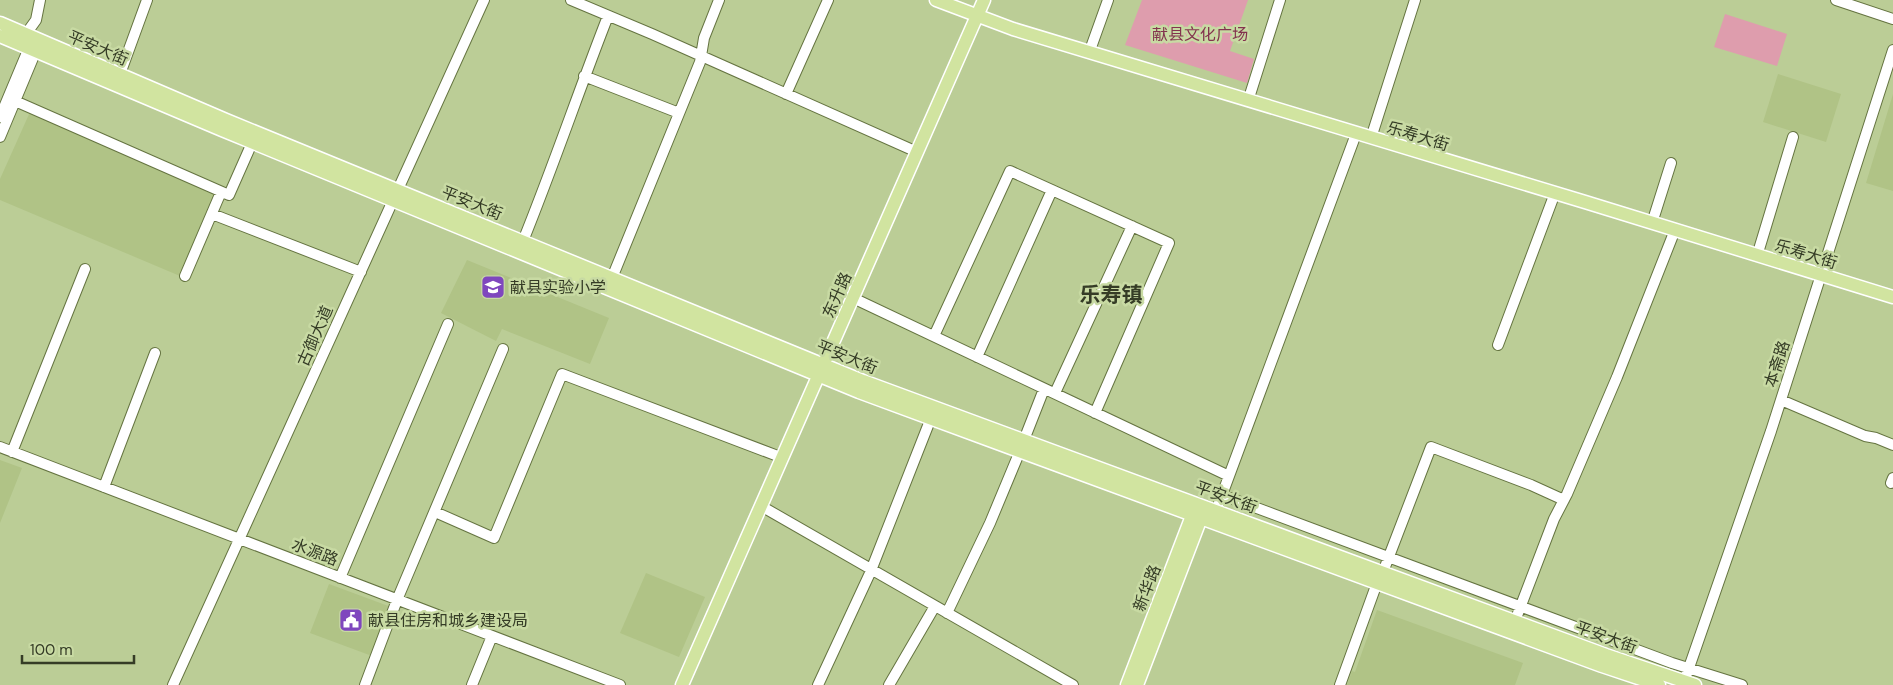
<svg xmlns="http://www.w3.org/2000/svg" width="1893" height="685" viewBox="0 0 1893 685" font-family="'DM Sans','Noto Sans SC',sans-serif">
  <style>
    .built { fill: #b0c386 }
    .green { fill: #de9dad }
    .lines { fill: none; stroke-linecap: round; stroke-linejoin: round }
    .minor-casing { stroke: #657441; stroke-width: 12 }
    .major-casing { stroke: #fff; stroke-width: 15 }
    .minor { stroke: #fff; stroke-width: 10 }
    .major { stroke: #d1e4a0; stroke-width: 12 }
    .labels { text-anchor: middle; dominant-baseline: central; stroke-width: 5; stroke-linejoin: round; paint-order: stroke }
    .park-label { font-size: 16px; fill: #83334e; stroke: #c8daa3 }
    .street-label { font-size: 16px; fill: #353c26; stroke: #c8daa3 }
    .poi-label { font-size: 16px; fill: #353c26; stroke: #c8daa3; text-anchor: start }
    .district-label { font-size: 21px; font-weight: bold; fill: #353c26; stroke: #c8daa3 }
  </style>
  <rect width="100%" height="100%" fill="#bbcd96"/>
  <path class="built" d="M1778 74 1841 94 1826 142 1763 122Z
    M1893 94V191L1866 183Z
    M30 112 216 193 180 276 0 200V179Z
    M467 260 609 318 590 364 502 329 496 341 441 313Z
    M0 460 22 468 0 523Z
    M646 573 705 597 679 657 620 633Z
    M329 584 391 607 372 656 310 633Z
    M1377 610 1523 663 1515 685H1347L1352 671 1355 672Z"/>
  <path class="green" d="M1142 0H1248L1230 51 1254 59 1247 83 1125 45Z
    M1725 14 1787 34 1777 66 1714 47Z"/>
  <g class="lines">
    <g class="minor-casing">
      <path id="minor" d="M571 0 652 34 917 152
        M1836 0 1893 19
        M26 34 36 20 40 0
        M1089 53 1108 0
        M120 74 147 0
        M584 76 679 113
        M786 94 828 0
        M15 101 229 195 252 143
        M1248 101 1280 0
        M0 117 31 43
        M0 137 38 46
        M1371 138 1415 0
        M212 214 361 272
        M1652 223 1671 163
        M523 241C553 167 579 90 608 16
        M1757 256 1793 137
        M185 276 221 192
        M612 278 700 62 704 38 719 0
        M853 298 1229 476
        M934 336 1010 171 1169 243 1095 413
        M1498 345 1555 193
        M977 357 1052 190
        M1055 393 1132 226
        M1781 400 1865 436 1876 438 1893 445
        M1024 440 1044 389
        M0 447 620 685
        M12 452 85 269
        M1891 483 1893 478
        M104 487 155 353
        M1222 495 1672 663 1742 685
        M761 506 1073 685
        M1216 511 1356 134
        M435 512 494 538 562 374 783 458
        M1383 572 1431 447 1531 485 1564 500
        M340 578 448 324
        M947 613 990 523 1020 451
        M1515 621 1554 519 1567 494 1617 377 1675 230
        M173 685 484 0
        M365 685 397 600 503 349
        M472 685 492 636
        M818 685 870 573 931 418
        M889 685 935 606
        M1340 685 1377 583
        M1683 685 1771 431 1893 50"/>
    </g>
    <g class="major-casing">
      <path id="major" d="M936 0 1013 29 1585 202 1893 297
        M0 23 226 120 863 381 1606 655 1695 685
        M0 36 222 130 859 392 1602 666 1659 685
        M682 685 984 0
        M1127 685 1195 508
        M1137 685 1204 510"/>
    </g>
    <use href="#minor" class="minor"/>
    <use href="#major" class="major"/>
  </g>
  <defs>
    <g id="school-square" transform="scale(1.25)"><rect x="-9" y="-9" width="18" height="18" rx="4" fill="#7f47be" stroke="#c8daa3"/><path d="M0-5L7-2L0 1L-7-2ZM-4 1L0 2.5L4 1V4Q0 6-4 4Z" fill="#fff"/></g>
    <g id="civic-square" transform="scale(1.25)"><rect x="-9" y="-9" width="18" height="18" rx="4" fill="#7f47be" stroke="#c8daa3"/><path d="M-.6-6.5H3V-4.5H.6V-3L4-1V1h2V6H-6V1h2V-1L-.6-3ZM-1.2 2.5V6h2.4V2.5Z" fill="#fff"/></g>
  </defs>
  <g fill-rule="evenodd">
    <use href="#school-square" x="493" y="287"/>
    <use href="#civic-square" x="351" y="620"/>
  </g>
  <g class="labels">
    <g class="park-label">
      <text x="1200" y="34">献县文化广场</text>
    </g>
    <g class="street-label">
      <text transform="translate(98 48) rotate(23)">平安大街</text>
      <text transform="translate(1418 136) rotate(17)">乐寿大街</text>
      <text transform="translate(472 203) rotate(22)">平安大街</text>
      <text transform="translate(1806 254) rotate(17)">乐寿大街</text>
      <text transform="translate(837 295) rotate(-66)">东升路</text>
      <text transform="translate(315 336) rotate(-66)">古御大道</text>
      <text transform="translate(847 357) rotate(22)">平安大街</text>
      <text transform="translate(1777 364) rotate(-72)">本斋路</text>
      <text transform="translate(1226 497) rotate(20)">平安大街</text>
      <text transform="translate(315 552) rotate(21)">水源路</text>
      <text transform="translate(1147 588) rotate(-69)">新华路</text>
      <text transform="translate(1606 637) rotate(20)">平安大街</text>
    </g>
    <g class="poi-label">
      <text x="510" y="287">献县实验小学</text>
      <text x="368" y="620">献县住房和城乡建设局</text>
    </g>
    <g class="district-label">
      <text x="1111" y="295">乐寿镇</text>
    </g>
  </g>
  <path d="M22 655v8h112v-8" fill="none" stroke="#353c26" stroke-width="2.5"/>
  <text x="30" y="655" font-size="15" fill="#353c26" stroke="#c8daa3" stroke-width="4" paint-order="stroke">100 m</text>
</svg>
